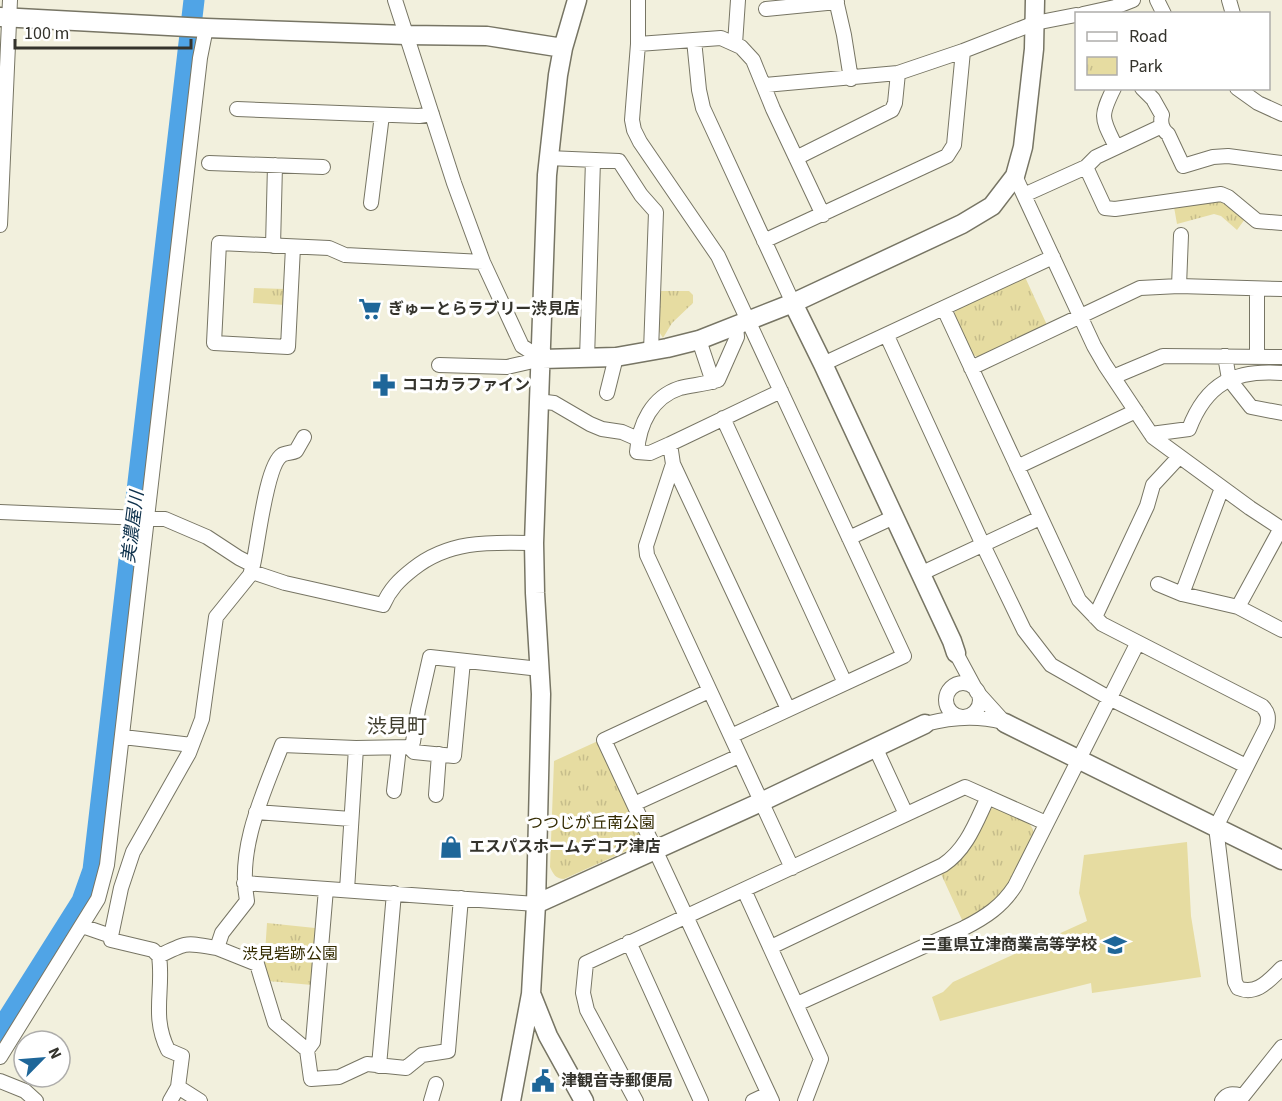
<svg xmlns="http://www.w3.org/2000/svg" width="1282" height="1101" viewBox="0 0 1282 1101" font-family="'Source Sans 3','Noto Sans JP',sans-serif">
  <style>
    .park { fill: url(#park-tufts) }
    .garden { fill: #e6dca1 }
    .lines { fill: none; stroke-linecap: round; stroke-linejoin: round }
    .river { stroke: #50a4e6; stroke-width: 21 }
    .street-casing { stroke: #777564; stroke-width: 16 }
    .secondary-casing { stroke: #777564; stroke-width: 21 }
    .street { stroke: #fff; stroke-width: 14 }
    .secondary { stroke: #fff; stroke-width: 18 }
    .labels { text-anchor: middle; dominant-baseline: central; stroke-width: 6; stroke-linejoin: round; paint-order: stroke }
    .poi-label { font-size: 16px; font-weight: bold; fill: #34332c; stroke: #fff; text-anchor: start }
    .park-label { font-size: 16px; fill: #332b00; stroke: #fff }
    .water-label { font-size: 18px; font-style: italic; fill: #0d304b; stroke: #fff }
    .quarter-label { font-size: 20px; fill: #3e3c2d; stroke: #fff }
  </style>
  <defs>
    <pattern id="park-tufts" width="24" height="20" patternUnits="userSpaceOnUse" patternTransform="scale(1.5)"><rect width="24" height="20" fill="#e6dca1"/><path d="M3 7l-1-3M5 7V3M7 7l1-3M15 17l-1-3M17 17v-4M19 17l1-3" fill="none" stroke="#c6bd8b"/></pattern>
  </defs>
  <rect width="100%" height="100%" fill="#f2f0dd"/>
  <path class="park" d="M1215 201C1227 202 1236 212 1245 219L1237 230 1221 216 1214 214 1177 224 1174 207Z
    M1025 277 1047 325 979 357C964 355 959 328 953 315L957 309Z
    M254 288 285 289V305L253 303Z
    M659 291H689L693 295V303L672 323 663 338 658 330Z
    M598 741 642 835 635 847 564 879C556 879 553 874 550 867L554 761Z
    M994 807C1009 813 1035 817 1034 837L1008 888 992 905 963 922 941 874 965 854 988 811Z
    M267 923 315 928 312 985 268 981 264 968Z"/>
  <path class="garden" d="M1187 842 1191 916 1201 977 1092 993 1091 983 940 1021 932 997 943 992 953 982 1087 921 1079 893 1084 855Z"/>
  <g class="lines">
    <path class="river" d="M0 1031 82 901 93 870 194 0"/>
    <g class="street-casing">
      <path id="street" d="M395 0 454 183 483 262 522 346 542 359
        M638 0V44L632 120 634 130 640 142 718 256 904 656 731 736
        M836 0 844 35 851 79
        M1157 0 1164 14
        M1229 0 1233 14
        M766 9 837 2
        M1083 14 1115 7 1133 0
        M694 40 699 90 703 108 793 303
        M638 44 721 38 741 47 753 60 773 109 823 215
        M735 44 738 0
        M765 85 898 73 963 51 1035 23 1076 15
        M1114 88C1099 118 1102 118 1116 147
        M1142 88 1153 99 1162 115C1160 122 1162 130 1168 134L1183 166 1213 157 1228 156 1282 163
        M1237 88 1258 103 1282 114
        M237 109 419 116 432 114
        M548 158 619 161 641 195 656 212 651 351
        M796 158 892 110 895 103 898 73
        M209 163 323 167
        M1086 167 1105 208 1115 209 1221 194 1228 197 1257 221 1282 223
        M1015 176 1094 346 1105 365 1153 437 1250 508 1282 529
        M1024 195 1086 167 1096 157 1162 126
        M371 203 382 115
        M0 225 10 0
        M764 241 947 156 954 145 963 51
        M273 246 275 165
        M293 247 288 347 214 343 219 243 329 248 345 255 483 262
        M1179 286 1181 235
        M944 309 1079 600 1102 624 1262 706C1268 712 1269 717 1267 726L1216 827 1235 982 1238 988C1257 996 1269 980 1282 968
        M887 336 983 545 1024 630 1051 665 1109 698 1246 766
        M699 340 713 382
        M1225 356 1229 379 1251 407 1282 413
        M1257 356V289
        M587 359 593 160
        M823 364 1053 257
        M439 365 507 367 542 359
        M971 368 1140 288 1179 286 1282 289
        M1113 377 1163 356 1282 357
        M781 391 670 444 673 464 788 709
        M607 393 616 357
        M538 401 554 403 590 424 602 429 622 432 638 439
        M723 418 845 683
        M1151 434 1189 429C1206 384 1234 369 1282 373
        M670 444 650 453 637 452C639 424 652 397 680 388 693 385 706 384 718 380L737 337 736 325
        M673 464 646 546 647 555 792 868
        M1017 467 1136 411
        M1222 488 1182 594 1238 607 1282 630
        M0 512 165 519 207 537 239 558 253 565 250 575 216 617 202 719 189 753 133 852 121 888 111 936
        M849 538 894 517
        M253 565C258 544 266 465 282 455 285 453 292 453 296 451L304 437
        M252 572 285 583 383 605C390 589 399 580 413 569 449 540 490 542 534 543
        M920 574 1040 518
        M1158 584 1182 594
        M1238 607 1281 528
        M1095 617 1147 506 1153 485 1179 457
        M956 653 977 692 1005 723
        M946 700a17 17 0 1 1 34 0a17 17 0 1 1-34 0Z
        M709 691 604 740 772 1101
        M925 724C951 717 977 715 1003 722
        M123 737 192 745
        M409 747 414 752 454 756 463 661
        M875 747 906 814
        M394 791 399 748
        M436 795 439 754
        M634 804 739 756
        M256 812 351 819
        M244 883 536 904
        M326 889 313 1042 307 1050 311 1079 339 1077 367 1064 406 1068 422 1055 448 1051 461 898
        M347 890 356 748
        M744 890 821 1059 805 1101
        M82 926 111 936V940L153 950 159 956C189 941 185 943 217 948
        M629 942 701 1101
        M771 947 943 865C967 849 976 822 988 797
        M159 956C164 990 151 1016 168 1050L182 1056 178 1087 200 1101
        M797 1004 964 928C986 917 1002 906 1015 886L1137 644
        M307 1050 275 1023 257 964 217 948 222 933 247 901C237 848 263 794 282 745L356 748 409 747 413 742 418 710 430 657 540 669
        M0 1057 98 899 107 865 200 58 206 28
        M379 1066 394 893
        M0 1081 25 1091 36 1101
        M170 1101 178 1087
        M431 1101 436 1084
        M636 1101 587 1010 583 993 586 963 965 787 1046 823
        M753 1101 768 1094
        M1222 1101C1228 1092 1234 1094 1243 1096
        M1239 1101 1282 1047"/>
    </g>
    <g class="secondary-casing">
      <path id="secondary" d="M0 17 206 28 406 35 487 36 563 48
        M793 303 823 364 952 641 956 653
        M542 359 616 357 667 348 699 340 793 303 962 224 992 206 1015 176 1023 147 1034 49 1035 0
        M1005 723 1282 860
        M536 904 761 802 925 724
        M532 996 548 1036 584 1101
        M511 1101 531 994 536 904 541 694 535 593 534 543 547 175 558 75 563 48 577 0"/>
    </g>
    <use href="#street" class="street"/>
    <use href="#secondary" class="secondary"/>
  </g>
  <defs>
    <g id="supermarket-bare" transform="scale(1.8)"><path d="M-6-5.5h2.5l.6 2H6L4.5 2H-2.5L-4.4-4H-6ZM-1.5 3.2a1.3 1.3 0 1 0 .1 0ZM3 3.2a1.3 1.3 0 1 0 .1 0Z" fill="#1e6699" stroke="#fff" stroke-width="2.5" paint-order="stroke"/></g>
    <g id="pharmacy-bare" transform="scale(1.8)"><path d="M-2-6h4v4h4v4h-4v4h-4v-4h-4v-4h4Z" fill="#1e6699" stroke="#fff" stroke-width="2.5" paint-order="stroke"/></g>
    <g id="shop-bare" transform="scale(1.8)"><path d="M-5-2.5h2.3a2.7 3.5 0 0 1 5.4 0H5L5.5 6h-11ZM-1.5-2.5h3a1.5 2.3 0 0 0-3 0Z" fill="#1e6699" stroke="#fff" stroke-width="2.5" paint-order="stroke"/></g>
    <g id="school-bare" transform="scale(1.8)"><path d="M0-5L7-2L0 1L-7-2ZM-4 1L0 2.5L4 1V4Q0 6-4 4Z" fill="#1e6699" stroke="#fff" stroke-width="2.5" paint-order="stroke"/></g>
    <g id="civic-bare" transform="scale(1.8)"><path d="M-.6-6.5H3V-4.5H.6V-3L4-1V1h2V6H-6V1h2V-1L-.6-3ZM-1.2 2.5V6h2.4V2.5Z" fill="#1e6699" stroke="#fff" stroke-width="2.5" paint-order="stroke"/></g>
  </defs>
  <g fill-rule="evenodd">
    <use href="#supermarket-bare" x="370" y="309"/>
    <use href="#pharmacy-bare" x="384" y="385"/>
    <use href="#shop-bare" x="451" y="847"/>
    <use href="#school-bare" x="1115" y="945"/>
    <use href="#civic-bare" x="543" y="1081"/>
  </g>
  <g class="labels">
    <g class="poi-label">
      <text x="388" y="309">ぎゅーとらラブリー渋見店</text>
      <text x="402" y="385">ココカラファイン</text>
      <text x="469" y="847">エスパスホームデコア津店</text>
      <text x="1097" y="945" text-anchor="end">三重県立津商業高等学校</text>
      <text x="561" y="1081">津観音寺郵便局</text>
    </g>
    <g class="park-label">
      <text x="591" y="823">つつじが丘南公園</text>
      <text x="290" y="954">渋見砦跡公園</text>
    </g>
    <g class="water-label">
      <text transform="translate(133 527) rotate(-83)">美濃屋川</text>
    </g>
    <g class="quarter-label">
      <text x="397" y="727">渋見町</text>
    </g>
  </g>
  <rect x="1075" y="12" width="195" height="78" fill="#ffffff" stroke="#aeadab" stroke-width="1.5"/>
  <rect x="1087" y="32" width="30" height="9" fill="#ffffff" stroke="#aeadab" stroke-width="1.5"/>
  <text x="1129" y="42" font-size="18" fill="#34332c">Road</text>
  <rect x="1087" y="57" width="30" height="18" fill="url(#park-tufts)" stroke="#aeadab" stroke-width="1.5"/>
  <text x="1129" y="72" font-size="18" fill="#34332c">Park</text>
  <g transform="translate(42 1059) rotate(65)"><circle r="28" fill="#ffffff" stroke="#aeadab" stroke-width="1.5"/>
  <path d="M0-4.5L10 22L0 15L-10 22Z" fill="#1e6699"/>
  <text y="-9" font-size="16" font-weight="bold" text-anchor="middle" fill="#34332c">N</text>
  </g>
  <path d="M15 39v9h176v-9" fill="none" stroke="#34332c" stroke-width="3"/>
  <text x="24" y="39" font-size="18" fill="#34332c" stroke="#ffffff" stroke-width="4.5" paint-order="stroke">100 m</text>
</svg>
